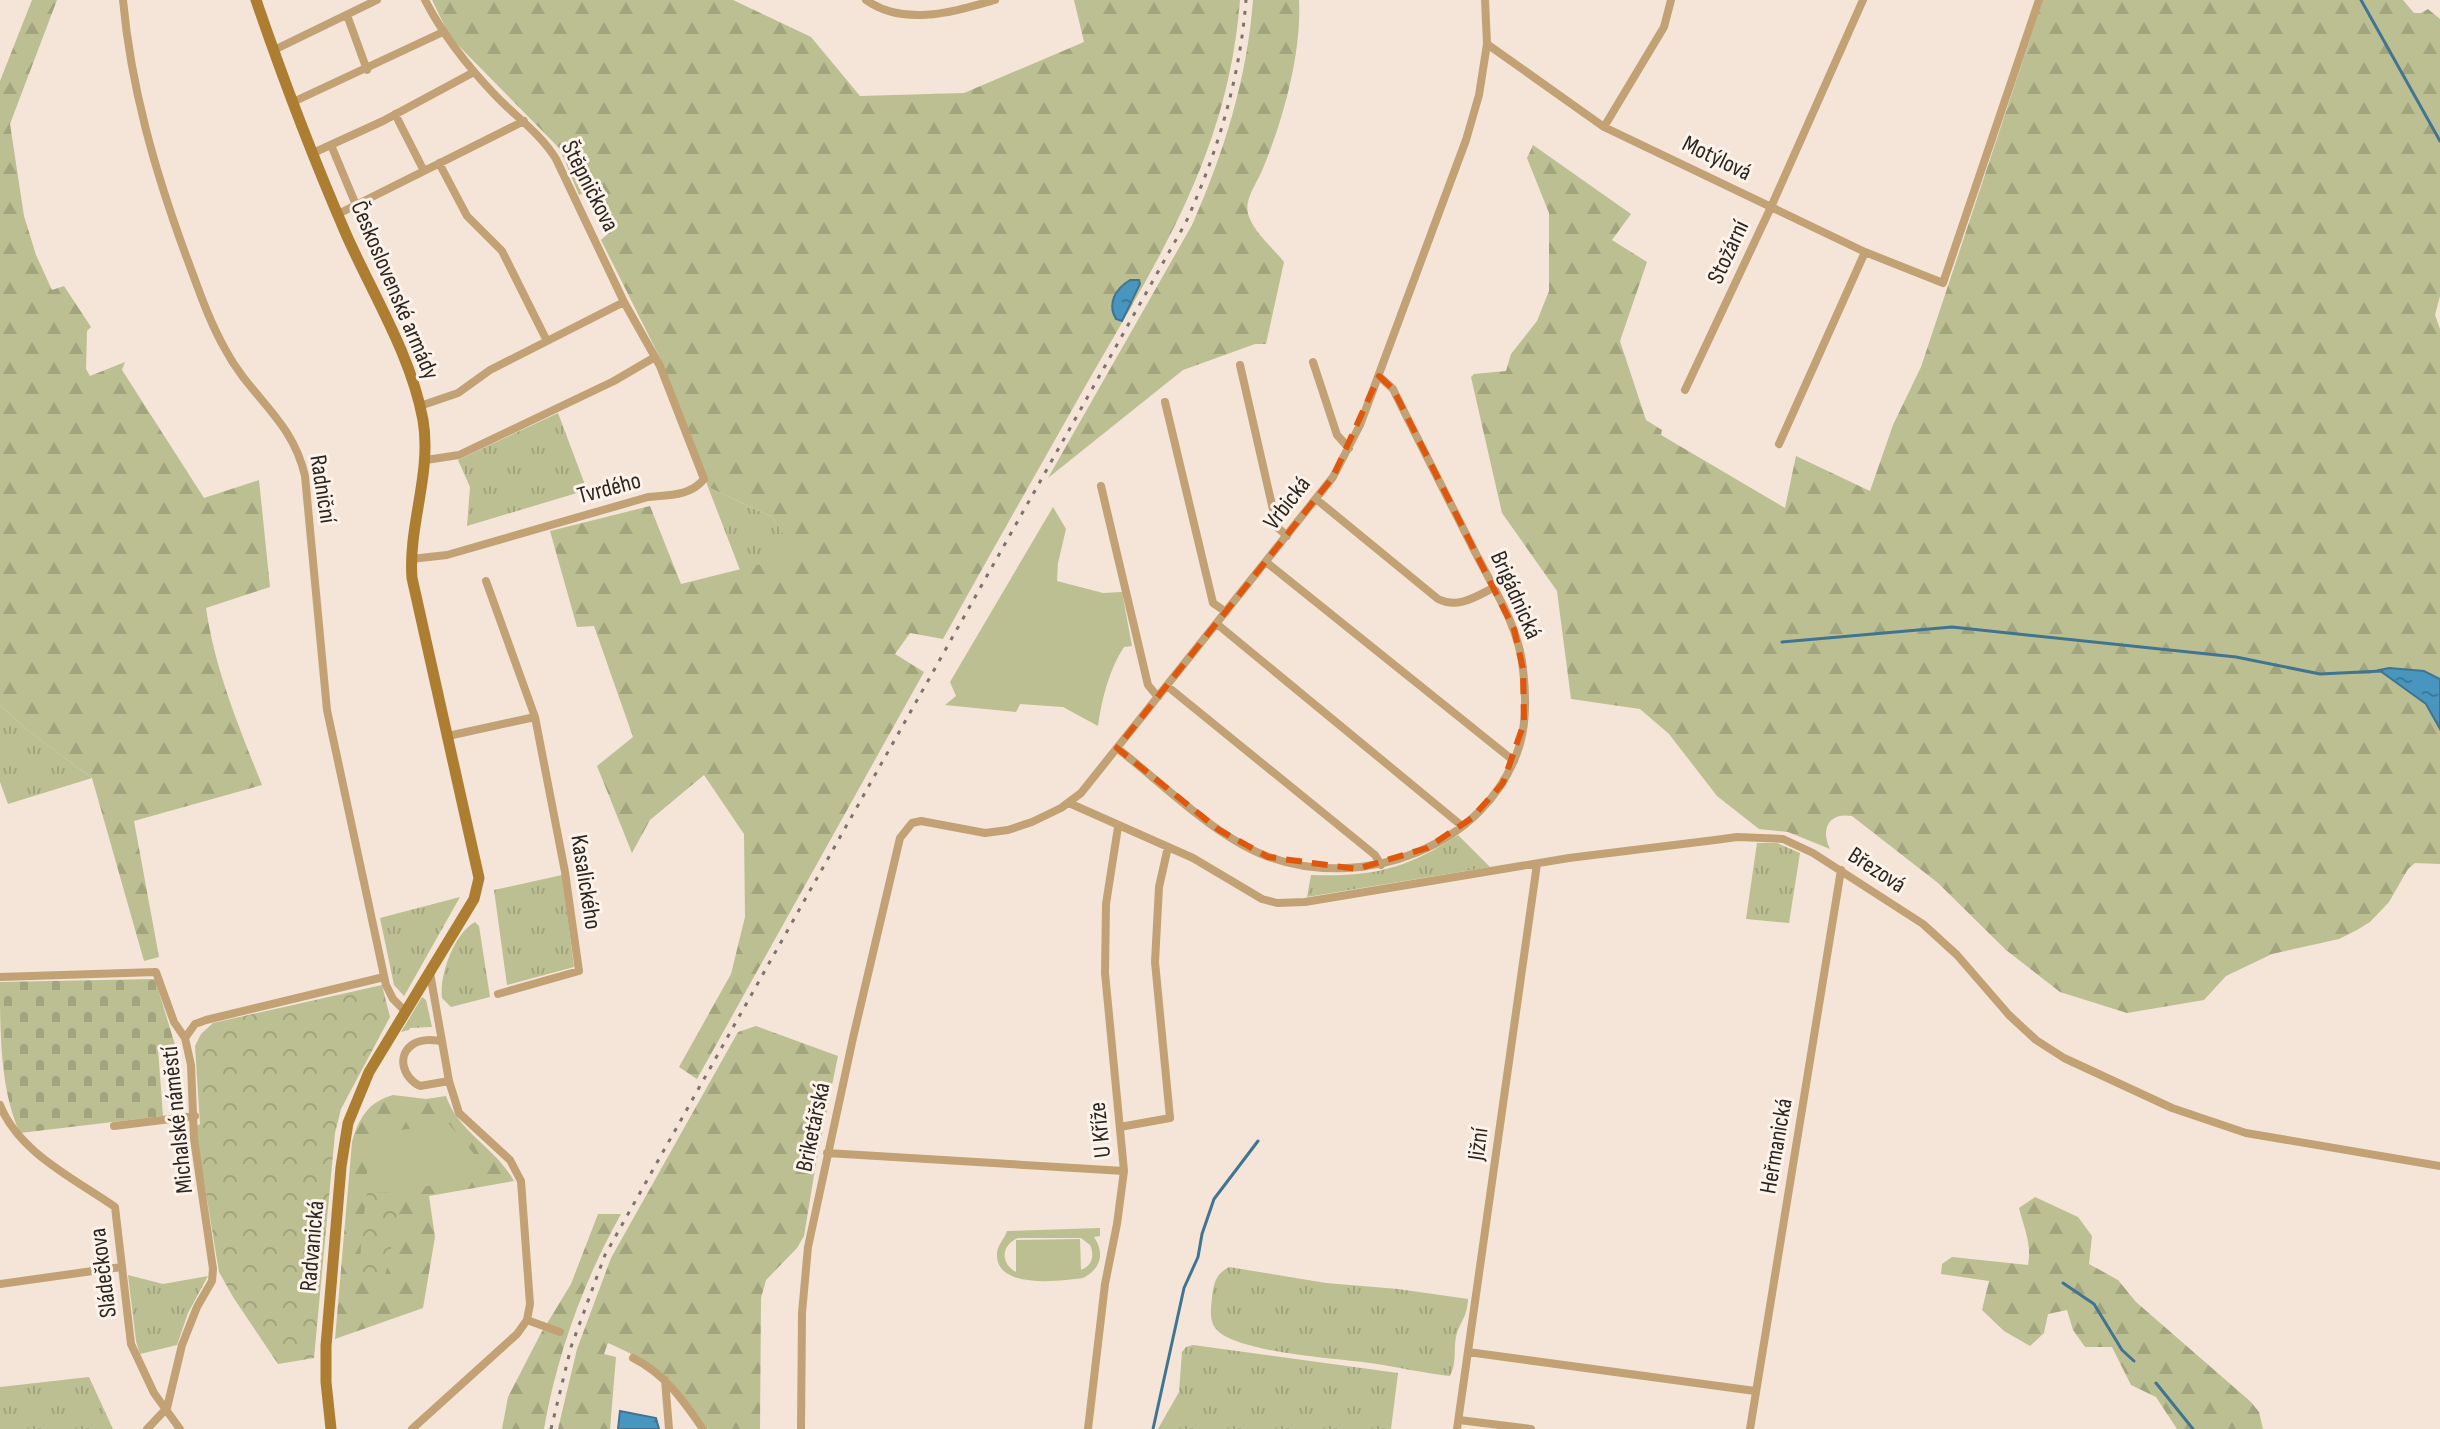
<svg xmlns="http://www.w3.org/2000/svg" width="2440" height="1429" viewBox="0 0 2440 1429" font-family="'Sofia Sans Condensed',sans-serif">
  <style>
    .grass { fill: url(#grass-tufts) }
    .forest { fill: url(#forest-firs) }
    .cemetery { fill: url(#cemetery-stones) }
    .park { fill: url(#park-crowns) }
    .garden { fill: #bbbf91; fill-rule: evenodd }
    .water { fill: url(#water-ripples); stroke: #407491; stroke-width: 2 }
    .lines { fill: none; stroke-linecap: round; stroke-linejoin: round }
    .stream { stroke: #407491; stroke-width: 3 }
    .street { stroke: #c2a174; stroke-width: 8 }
    .secondary { stroke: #ad7d32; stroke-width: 11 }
    .rail { stroke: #7d736b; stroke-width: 3; stroke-dasharray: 4 8; stroke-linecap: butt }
    .marked { fill: none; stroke: #df560d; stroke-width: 6; stroke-dasharray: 16 10; stroke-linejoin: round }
    .labels { text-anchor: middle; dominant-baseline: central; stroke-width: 6; stroke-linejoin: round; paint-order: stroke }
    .street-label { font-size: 24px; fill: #2c2622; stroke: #fdf3eb }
  </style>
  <defs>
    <pattern id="grass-tufts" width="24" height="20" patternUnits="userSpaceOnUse" patternTransform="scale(2)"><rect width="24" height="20" fill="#bbbf91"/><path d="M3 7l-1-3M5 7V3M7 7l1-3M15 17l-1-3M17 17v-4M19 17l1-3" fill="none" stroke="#a1a47d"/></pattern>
    <pattern id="forest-firs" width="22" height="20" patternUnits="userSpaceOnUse" patternTransform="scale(2)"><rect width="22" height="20" fill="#bbbf91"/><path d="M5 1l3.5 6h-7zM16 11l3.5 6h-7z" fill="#a1a47d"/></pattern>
    <pattern id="cemetery-stones" width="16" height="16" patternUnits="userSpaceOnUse" patternTransform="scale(2)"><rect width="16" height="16" fill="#bbbf91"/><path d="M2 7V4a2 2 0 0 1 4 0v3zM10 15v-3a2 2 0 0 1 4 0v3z" fill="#a1a47d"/></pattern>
    <pattern id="park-crowns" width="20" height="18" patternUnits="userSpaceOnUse" patternTransform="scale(2)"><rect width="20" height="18" fill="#bbbf91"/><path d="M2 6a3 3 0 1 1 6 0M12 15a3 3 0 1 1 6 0" fill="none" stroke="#a1a47d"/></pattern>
    <pattern id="water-ripples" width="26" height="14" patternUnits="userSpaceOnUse" patternTransform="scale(2)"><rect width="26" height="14" fill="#4896c0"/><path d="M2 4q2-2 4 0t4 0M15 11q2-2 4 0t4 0" fill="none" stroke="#3c7a9c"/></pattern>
  </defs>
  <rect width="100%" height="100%" fill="#f4e5d8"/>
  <path class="grass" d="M558 413 587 490 467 526 470 487 458 460Z
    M708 487 772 517 798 555 740 570Z
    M0 705 26 729 92 778 8 804 0 782Z
    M1458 835 1490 867 1307 897 1311 875C1372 877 1407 869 1458 835Z
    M1757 843H1777L1800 853 1789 923 1746 919Z
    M562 875 574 967 507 985 494 890Z
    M460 897 407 991 404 996 394 985 380 918Z
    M475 922 479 926 490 997 451 1007 442 998C439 976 454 933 475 922Z
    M422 997 426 1000 432 1027 410 1028 409 1030 401 1032Z
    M1229 1267 1326 1283 1398 1289 1468 1299C1467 1315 1463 1318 1458 1330 1452 1345 1458 1362 1450 1376 1423 1373 1397 1367 1370 1363 1335 1358 1244 1353 1219 1332 1208 1323 1211 1309 1212 1297 1214 1282 1216 1274 1229 1267Z
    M128 1275 163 1284 208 1276 188 1313 177 1345 140 1354 136 1341Z
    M1193 1345 1398 1373 1391 1429H1158L1179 1392 1182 1352 1186 1347Z
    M89 1377 113 1429H0V1387Z"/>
  <path class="forest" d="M32 0H57L10 124 24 216 36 255 52 290 64 286 91 327 87 331 86 369 90 376 125 362 122 370 204 498 259 480 270 587 206 608C215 670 239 727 262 785L134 821 159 957 144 961 92 778 26 729 0 705V81Z
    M432 0H733L811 37 860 96 964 93 1084 42 1074 0H1240C1228 153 1160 256 1086 385 1038 470 990 554 943 639L910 633 895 654 924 672 697 1079 679 1067 731 974 745 917 744 834 704 775 650 820 632 853 597 766 633 737 594 626 577 627 550 531 650 506 681 584 797 555 772 517 708 487 660 358 601 240 611 231 590 190 579 195 560 149 450 37Z
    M1253 0H1299C1302 53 1282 124 1261 173 1254 188 1242 203 1250 219 1256 234 1274 249 1284 262L1266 344H1255L1183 370 1048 478 1192 225C1224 153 1247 79 1253 0Z
    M2043 0H2403L2414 13H2421L2428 9 2440 19V296L2435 315 2440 329V864L2415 863 2408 869 2389 902 2370 922 2357 930 2339 939 2272 954 2226 976 2204 1000 2127 1013 2060 992 2006 950 1938 883 1852 816C1829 812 1820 829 1830 849L1788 832 1759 829 1717 796 1669 734 1640 709 1571 699 1557 591 1502 513 1471 377 1474 374 1506 371 1511 354 1537 321 1549 291V213L1527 158 1533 145 1631 214 1612 240 1647 262 1620 341 1646 420 1662 430 1661 435 1785 508 1796 456 1870 491 1893 425 1921 367Z
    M756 1026 838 1056 816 1163 804 1236 797 1248 766 1280 761 1298 760 1429H708C673 1380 664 1368 608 1343L604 1354 616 1357 610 1429H558L577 1349 611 1258 738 1032Z
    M393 1095 426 1099 446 1096C458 1132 496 1148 514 1181L429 1196 435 1237 423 1308 335 1339 352 1142C359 1118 368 1102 393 1095Z
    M2035 1197 2078 1217 2092 1236 2089 1264 2118 1280 2136 1302 2251 1402 2259 1412 2263 1429H2177L2156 1397 2131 1385 2112 1347H2085L2073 1330 2067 1310 2048 1314 2044 1333 2030 1346 2004 1331 1982 1310 1989 1281 1941 1274 1942 1264 1952 1257 2028 1265C2032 1244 2024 1228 2019 1208Z
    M598 1214H621C584 1280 557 1354 544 1429H502L508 1397 540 1335 571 1284Z"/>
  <path class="cemetery" d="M155 979 176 1048 158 1049 163 1116 20 1133C0 1090 0 1031 0 982Z"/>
  <path class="park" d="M382 985 390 1017 341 1109 335 1133 314 1358 278 1364 233 1297 219 1272 195 1127 200 1124 195 1046 201 1034 213 1023Z
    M397 1192 396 1224 384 1281 359 1280 362 1228 367 1193Z"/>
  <path class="garden" d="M1053 507 1066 529 1058 563 1057 581 1103 593 1122 592 1132 646 1124 647C1109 670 1102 698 1098 726L1063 707 1020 704 1016 712 945 705 956 696 950 682Z
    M449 1124 486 1168 475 1177 397 1192 367 1193V1151L383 1132Z
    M1100 1228V1236L1094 1237C1105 1253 1101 1269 1083 1278 1060 1281 995 1290 997 1253 998 1244 1005 1238 1007 1231ZM1018 1238H1081L1090 1245C1095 1256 1092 1266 1081 1270L1080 1239 1016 1240V1272C1000 1263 1001 1245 1018 1238Z"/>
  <path class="water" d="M1130 280H1139L1140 284 1122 321 1116 319C1107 304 1115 289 1130 280Z
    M2389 668 2424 671 2440 679V729L2426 704 2379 670Z
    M620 1411 656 1418 659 1429H618Z"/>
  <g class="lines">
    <path class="stream" d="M2361 0 2440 141
      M1782 642 1952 627 2236 657 2320 674 2382 671
      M2063 1283 2094 1304 2122 1350 2134 1361
      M2156 1383 2193 1429
      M1153 1429 1184 1288 1198 1257 1202 1234 1214 1199 1258 1141"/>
    <path class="street" d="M123 0C131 88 155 171 185 253 197 285 208 319 225 349 250 397 292 419 305 476L327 710 386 985 393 999 405 1011
      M866 0C904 27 952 12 995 0
      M347 15 367 70
      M1487 44 1604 127 1865 252 1943 283 2039 0
      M274 50 377 0
      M293 102 443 32
      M395 114 424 171
      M1604 127 1664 27 1671 0
      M331 145 356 205
      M313 153 383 121 474 72
      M439 163 467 216 502 251 547 341
      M338 214 524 121
      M1313 362 1337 435 1349 448
      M1240 365 1277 527 1287 536
      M1685 390 1771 207 1863 0
      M1165 402 1213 603 1226 612
      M420 406 458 393 490 370 624 302
      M1779 444 1865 252
      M426 460 459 455 614 381 655 357
      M1101 486 1148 685 1158 697
      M1316 499 1438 599C1458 609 1475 597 1493 588
      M411 559 447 555 648 497C668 495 691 496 704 479L660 366 624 302 556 159C540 133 516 117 496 96 468 67 443 35 425 0
      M1266 562 1514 761
      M486 581 535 717 565 872 579 971 498 994
      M1217 624 1462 826
      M1167 686 1375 855 1381 865
      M448 736 535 717
      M1117 748C1162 783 1216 838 1269 857 1363 891 1487 847 1519 747 1527 722 1526 694 1523 669 1519 627 1494 589 1475 552 1448 498 1420 444 1393 389L1379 376
      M1069 803 1193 858 1262 899 1277 903 1305 902 1569 858 1715 840 1737 837 1783 839 1813 853 1923 924 1957 955 2009 1015 2036 1040 2064 1058 2172 1108 2246 1133 2440 1166
      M0 977 156 972 174 1022 185 1038 191 1065 194 1139 213 1269 212 1281 197 1307 182 1345 167 1408 147 1429
      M185 1038 195 1024 206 1020 384 977
      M441 1041C432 1040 423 1039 415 1043 395 1054 403 1078 420 1086L449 1081
      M0 1105C18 1152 75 1179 115 1207L131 1344 154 1393 180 1429
      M114 1126 195 1116
      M1120 1127 1170 1118 1155 962 1159 887 1168 847
      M827 1153 1124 1171
      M0 1284 121 1267
      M527 1320 560 1332
      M1468 1352 1755 1391
      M633 1358C665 1374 683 1400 703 1429
      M665 1380 669 1429
      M1459 1420 1531 1429
      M412 1429 517 1334 527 1320 530 1304 521 1181 510 1160 459 1113 449 1081 430 973
      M801 1429 802 1313 808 1247 853 1038 900 838 912 823 921 821 985 833 1008 830 1032 822 1061 808 1081 793 1333 477 1360 425 1466 140 1479 95 1487 44 1485 0
      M1088 1429 1105 1284 1117 1224 1124 1171 1105 973 1106 904 1118 827
      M1457 1429 1537 864
      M1750 1429 1841 870"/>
    <path class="secondary" d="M256 0C283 79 313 158 346 234 373 295 411 355 423 420 432 474 408 525 412 578L479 878 474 899 369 1072 348 1123 341 1167 326 1346V1382L331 1429"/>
    <path class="rail" d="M551 1429 571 1347 605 1255 1186 222C1218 151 1240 78 1246 0"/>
  </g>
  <path class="marked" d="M1379 376 1393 389 1514 629 1523 669 1524 723 1503 783 1472 818 1427 848 1357 869 1268 857 1219 830 1117 748 1333 477Z"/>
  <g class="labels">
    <g class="street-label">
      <text transform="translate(1717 158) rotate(26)">Motýlová</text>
      <text transform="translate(590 186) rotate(63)">Štěpničkova</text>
      <text transform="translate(1728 252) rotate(-65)">Stožární</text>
      <text transform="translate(395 290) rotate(67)">Československé armády</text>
      <text transform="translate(609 488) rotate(-15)">Tvrdého</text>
      <text transform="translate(323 489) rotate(81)">Radniční</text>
      <text transform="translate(1287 503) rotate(-52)">Vrbická</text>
      <text transform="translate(1516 595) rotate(66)">Brigádnická</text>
      <text transform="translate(1877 870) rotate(33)">Březová</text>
      <text transform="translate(586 882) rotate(81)">Kasalického</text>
      <text transform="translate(177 1120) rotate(-96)">Michalské náměstí</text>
      <text transform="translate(813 1127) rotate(-78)">Briketářská</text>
      <text transform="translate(1100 1130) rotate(-96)">U Kříže</text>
      <text transform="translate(1478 1144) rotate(-82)">Jižní</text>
      <text transform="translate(1776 1146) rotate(-80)">Heřmanická</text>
      <text transform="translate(312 1246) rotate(-85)">Radvanická</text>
      <text transform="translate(103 1273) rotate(-97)">Sládečkova</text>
    </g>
  </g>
</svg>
